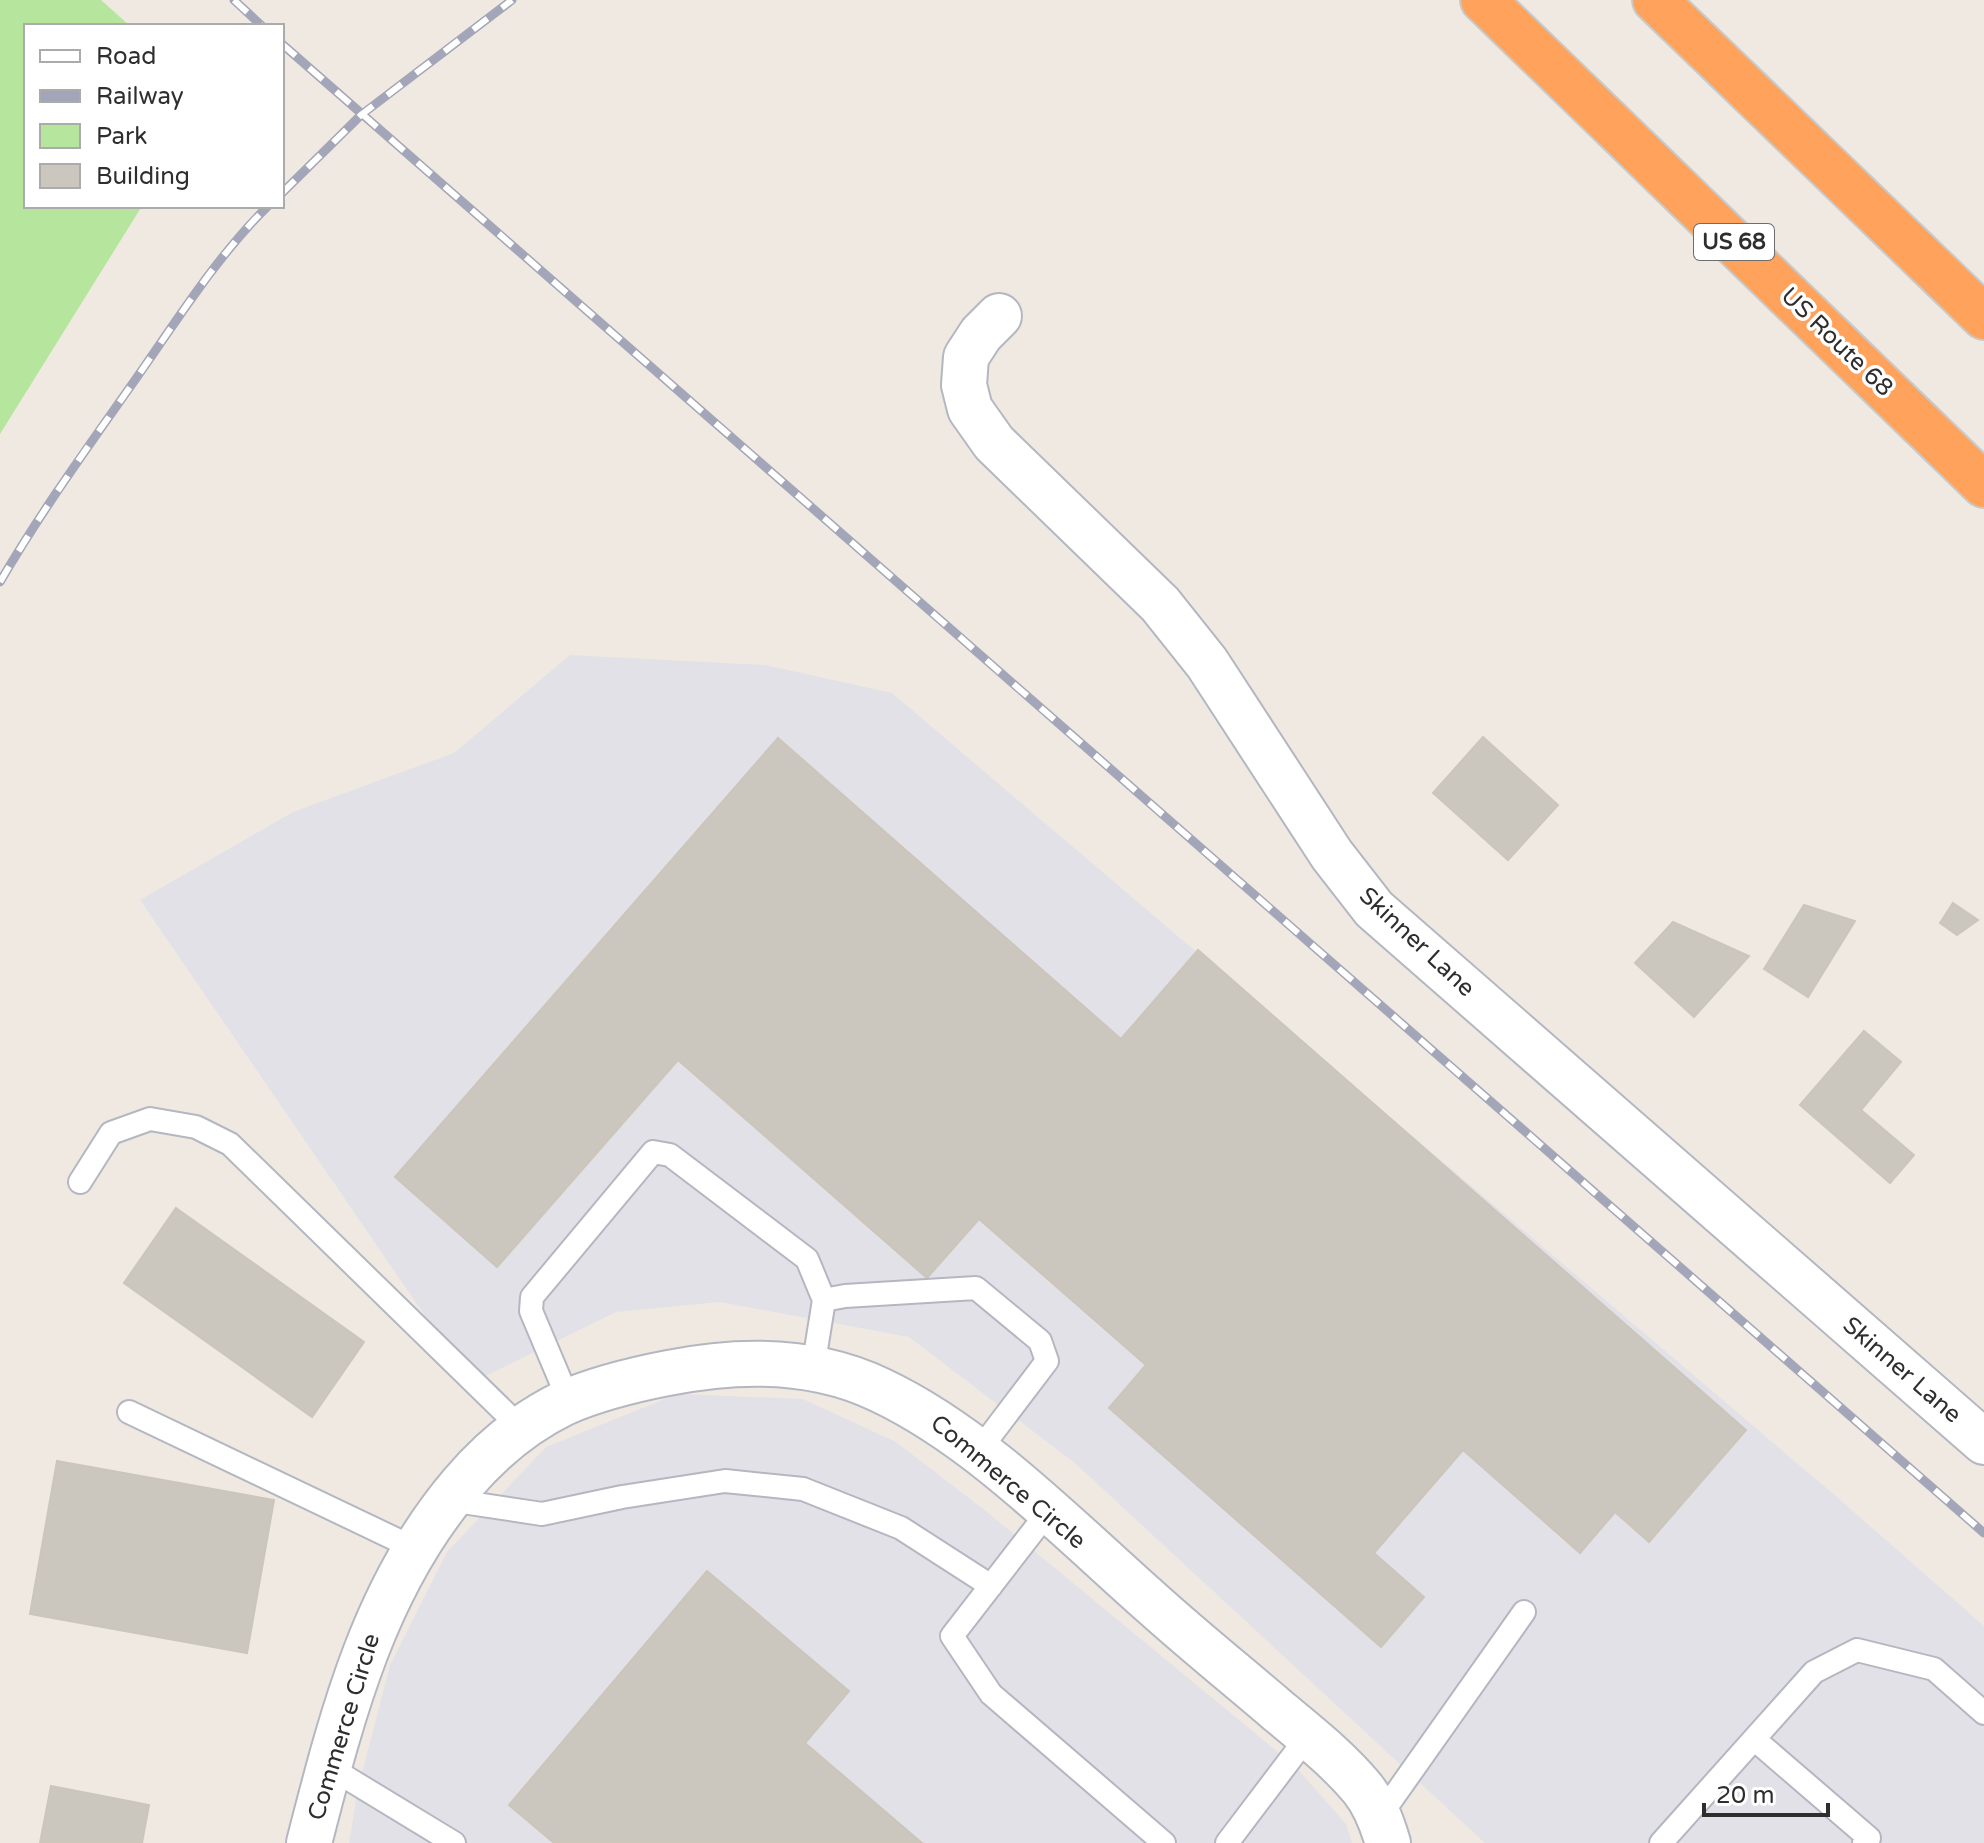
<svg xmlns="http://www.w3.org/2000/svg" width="1984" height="1843" viewBox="0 0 1984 1843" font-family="'Varela Round',sans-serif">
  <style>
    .industrial { fill: #e3e1e8 }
    .green { fill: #b6e59e }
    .building { fill: #cbc7bf; stroke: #cbc5ba; stroke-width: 2 }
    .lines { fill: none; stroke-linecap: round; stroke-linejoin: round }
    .lane-casing { stroke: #b4b7c1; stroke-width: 26 }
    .street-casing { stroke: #b4b7c1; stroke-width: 48 }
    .highway-casing { stroke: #c9c9c9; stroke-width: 48 }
    .lane { stroke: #fff; stroke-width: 22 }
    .street { stroke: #fff; stroke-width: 44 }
    .highway { stroke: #ffa35c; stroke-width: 44 }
    .rail-casing { stroke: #a3a6b8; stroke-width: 9 }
    .rail { stroke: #fff; stroke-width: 6; stroke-dasharray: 18; stroke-linecap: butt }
    .labels { text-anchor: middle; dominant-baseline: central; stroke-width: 7; stroke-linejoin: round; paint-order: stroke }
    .shield { fill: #fff; stroke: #6d6d6d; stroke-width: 2 }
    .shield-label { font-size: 22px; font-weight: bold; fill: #2e2e2e }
    .street-label { font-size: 24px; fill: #2e2e2e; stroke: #fff }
  </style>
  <rect width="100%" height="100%" fill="#efe9e1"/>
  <path class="industrial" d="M570 655 765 665 892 693 1838 1498 1984 1626V1843H1485L1076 1464 909 1337 720 1302 616 1312 471 1383 140 900 293 812 454 753Z
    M677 1394 803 1399 896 1442 987 1512 1296 1767 1346 1824 1352 1843H349L358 1789 390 1665 447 1552 546 1447Z"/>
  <path class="green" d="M0 0H101L130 26H26V206H142L0 434Z"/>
  <path class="building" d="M1483 737 1558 805 1508 860 1433 793Z
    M778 738 1121 1039 1198 950 1746 1430 1649 1542 1615 1512 1580 1553 1463 1450 1374 1553 1424 1597 1381 1647 1109 1408 1146 1365 979 1219 927 1278 678 1060 497 1267 395 1177Z
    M1953 903 1978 920 1957 935 1940 923Z
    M1804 905 1855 921 1808 997 1764 969Z
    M1673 922 1749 956 1694 1017 1635 963Z
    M1864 1031 1901 1062 1861 1110 1914 1155 1890 1183 1800 1105Z
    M176 1208 364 1342 312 1417 124 1283Z
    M57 1461 274 1500 247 1653 30 1614Z
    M707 1571 849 1691 805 1743 922 1843H554L509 1805Z
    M51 1786 149 1805 142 1843H40Z"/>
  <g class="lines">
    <g class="lane-casing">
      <path id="lane" d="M80 1182 111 1133 150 1119 196 1127 230 1144 521 1428
        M813 1368 824 1300 845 1296 976 1288 1040 1341 1047 1361 978 1452
        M569 1401 531 1311 532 1297 653 1152 670 1155 807 1259 824 1300
        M129 1412 414 1548
        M449 1500 542 1514 622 1497 725 1481 803 1489 901 1528 991 1586
        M1048 1512 952 1636 991 1694 1164 1843
        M1754 1739 1869 1838 1864 1843
        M329 1767 454 1843
        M1380 1816 1524 1612
        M1227 1843 1308 1736
        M1661 1843 1814 1672 1857 1650 1934 1669 1984 1713"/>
    </g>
    <g class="street-casing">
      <path id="street" d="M999 316 981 334 966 357 964 385 970 409 994 443 1160 604 1207 663 1332 855 1374 909 1984 1442
        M309 1843C342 1715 374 1587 462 1484 490 1451 525 1422 564 1403 598 1388 632 1380 668 1373 738 1359 814 1358 880 1390 980 1437 1070 1531 1153 1604 1193 1640 1235 1674 1276 1709 1306 1734 1337 1758 1362 1788 1375 1804 1382 1823 1388 1843"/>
    </g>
    <g class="highway-casing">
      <path id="highway" d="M1483 0 1984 485
        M1655 0 1984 317"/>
    </g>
    <use href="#lane" class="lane"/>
    <use href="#street" class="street"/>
    <use href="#highway" class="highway"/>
    <g class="rail-casing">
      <path id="rail" d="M234 0 262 26
        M282 44 1984 1533
        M282 193 361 115 512 0
        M0 582C43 508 93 440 142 370 181 314 220 253 268 206"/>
    </g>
    <use href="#rail" class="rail"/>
  </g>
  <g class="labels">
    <rect class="shield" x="1694" y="224" width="80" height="36" rx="6"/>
    <g class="shield-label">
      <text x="1734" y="242">US 68</text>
    </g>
    <g class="street-label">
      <text transform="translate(1837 342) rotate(44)">US Route 68</text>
      <text transform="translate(1417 942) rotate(43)">Skinner Lane</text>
      <text transform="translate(1902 1370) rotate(41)">Skinner Lane</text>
      <text transform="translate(1008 1482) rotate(40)">Commerce Circle</text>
      <text transform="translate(344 1727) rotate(-73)">Commerce Circle</text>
    </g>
  </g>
  <rect x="24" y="24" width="260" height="184" fill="#ffffff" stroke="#ababab" stroke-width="2"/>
  <rect x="40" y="50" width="40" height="12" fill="#ffffff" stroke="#ababab" stroke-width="2"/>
  <text x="96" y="64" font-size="24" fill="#2e2e2e">Road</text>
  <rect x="40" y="90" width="40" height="12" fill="#a3a6b8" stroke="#ababab" stroke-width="2"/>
  <text x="96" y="104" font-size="24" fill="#2e2e2e">Railway</text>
  <rect x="40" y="124" width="40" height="24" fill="#b6e59e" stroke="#ababab" stroke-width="2"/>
  <text x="96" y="144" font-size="24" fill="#2e2e2e">Park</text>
  <rect x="40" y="164" width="40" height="24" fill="#cbc7bf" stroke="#ababab" stroke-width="2"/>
  <text x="96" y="184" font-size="24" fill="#2e2e2e">Building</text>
  <path d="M1704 1803v12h124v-12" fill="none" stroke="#2e2e2e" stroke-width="4"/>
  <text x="1716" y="1803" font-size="24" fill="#2e2e2e" stroke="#ffffff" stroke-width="6" paint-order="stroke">20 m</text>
</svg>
